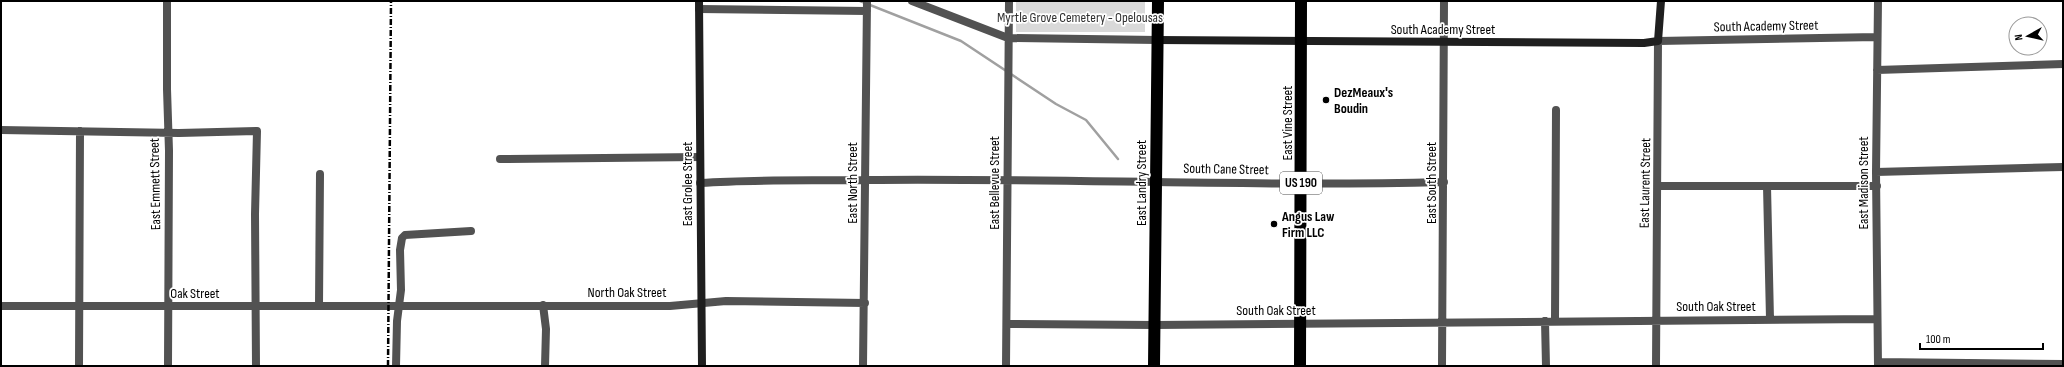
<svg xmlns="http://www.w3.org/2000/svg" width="2064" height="367" viewBox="0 0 2064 367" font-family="'Sofia Sans Condensed',sans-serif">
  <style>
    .green { fill: #d9d9d9 }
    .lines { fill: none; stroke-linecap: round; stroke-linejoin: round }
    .stream { stroke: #a0a0a0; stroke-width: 2.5 }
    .street { stroke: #525252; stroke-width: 8 }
    .secondary { stroke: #1f1f1f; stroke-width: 8 }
    .highway { stroke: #000; stroke-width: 12 }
    .rail { stroke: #000; stroke-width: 2.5; stroke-dasharray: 6 2 1 2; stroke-linecap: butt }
    .poi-dot { fill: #000; stroke: #fff; stroke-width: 1.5 }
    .labels { text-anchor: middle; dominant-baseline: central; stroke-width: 3.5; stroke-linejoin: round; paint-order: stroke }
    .shield { fill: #fff; stroke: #4c4c4c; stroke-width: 1 }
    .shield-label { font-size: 13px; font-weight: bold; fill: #000 }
    .park-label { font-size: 14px; fill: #303030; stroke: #fff }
    .street-label { font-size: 14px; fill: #000; stroke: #fff }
    .poi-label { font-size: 14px; font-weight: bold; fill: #000; stroke: #fff; text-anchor: start }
  </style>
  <rect width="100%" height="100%" fill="#fff"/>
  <path class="green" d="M1016 1H1145V32H1016Z"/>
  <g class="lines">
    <path class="stream" d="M860 1 961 41 1056 104 1086 120 1118 159"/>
    <path class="street" d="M167 1V89L169 151 168 366
      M912 1 1008 38 1157 40
      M1878 1 1876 172 1878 366
      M699 9 867 11
      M1877 70 2063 64
      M1 130 179 133 257 131 255 214 256 366
      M500 159 700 157
      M1876 172 2063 167
      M700 183C756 179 812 181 868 180 1060 178 1252 187 1444 182
      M1659 186H1877
      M1767 186 1770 319
      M319 305 320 174
      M543 305 546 329 545 366
      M1 306H670L726 301 865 303
      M1545 321 1546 366
      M1555 321 1556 110
      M1007 324 1155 325 1877 319
      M1878 362 2063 364
      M79 366 80 131
      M396 366 397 321 401 290 400 250 402 238 405 235 471 231
      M863 366 867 1
      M1006 366 1009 1
      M1442 366 1444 1
      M1656 366 1658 41 1877 37"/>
    <path class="secondary" d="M699 1 702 366
      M1157 40 1644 43 1658 41 1661 1"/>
    <path class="highway" d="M1154 366 1158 1
      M1300 366 1301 1"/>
    <path class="rail" d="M388 366 391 1"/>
  </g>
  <g class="poi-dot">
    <circle cx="1326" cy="100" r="4"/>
    <circle cx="1274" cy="224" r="4"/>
  </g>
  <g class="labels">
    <rect class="shield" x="1280" y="172" width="42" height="22" rx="3"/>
    <g class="shield-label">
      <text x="1301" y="183">US 190</text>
    </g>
    <g class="park-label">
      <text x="1080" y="17">Myrtle Grove Cemetery - Opelousas</text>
    </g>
    <g class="street-label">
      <text transform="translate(1766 26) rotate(-1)">South Academy Street</text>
      <text x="1443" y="29">South Academy Street</text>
      <text transform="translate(1287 123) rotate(-90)">East Vine Street</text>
      <text transform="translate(1226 169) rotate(1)">South Cane Street</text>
      <text transform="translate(852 183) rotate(-90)">East North Street</text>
      <text transform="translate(994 183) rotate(-90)">East Bellevue Street</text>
      <text transform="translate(1141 183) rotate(-90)">East Landry Street</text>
      <text transform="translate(1431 183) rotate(-90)">East South Street</text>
      <text transform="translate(1645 183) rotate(-89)">East Laurent Street</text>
      <text transform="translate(1863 183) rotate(-90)">East Madison Street</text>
      <text transform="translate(155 184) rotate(-91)">East Emmett Street</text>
      <text transform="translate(687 184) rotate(-90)">East Grolee Street</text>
      <text x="627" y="292">North Oak Street</text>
      <text x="195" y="293">Oak Street</text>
      <text x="1716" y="306">South Oak Street</text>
      <text x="1276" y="310">South Oak Street</text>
    </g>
    <g class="poi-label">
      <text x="1334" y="92">DezMeaux's<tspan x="1334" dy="16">Boudin</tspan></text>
      <text x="1282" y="216">Angus Law<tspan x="1282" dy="16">Firm LLC</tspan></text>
    </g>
  </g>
  <rect width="2064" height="367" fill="none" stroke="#000000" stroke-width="4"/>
  <g transform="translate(2028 36) rotate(262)"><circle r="19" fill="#ffffff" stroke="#999999"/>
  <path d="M0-3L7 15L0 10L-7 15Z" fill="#000000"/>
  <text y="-6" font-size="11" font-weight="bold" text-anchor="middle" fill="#000000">N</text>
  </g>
  <path d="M1920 343v6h123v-6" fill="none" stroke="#000000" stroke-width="2"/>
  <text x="1926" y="343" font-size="12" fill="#000000" stroke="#ffffff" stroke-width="3" paint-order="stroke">100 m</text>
</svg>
